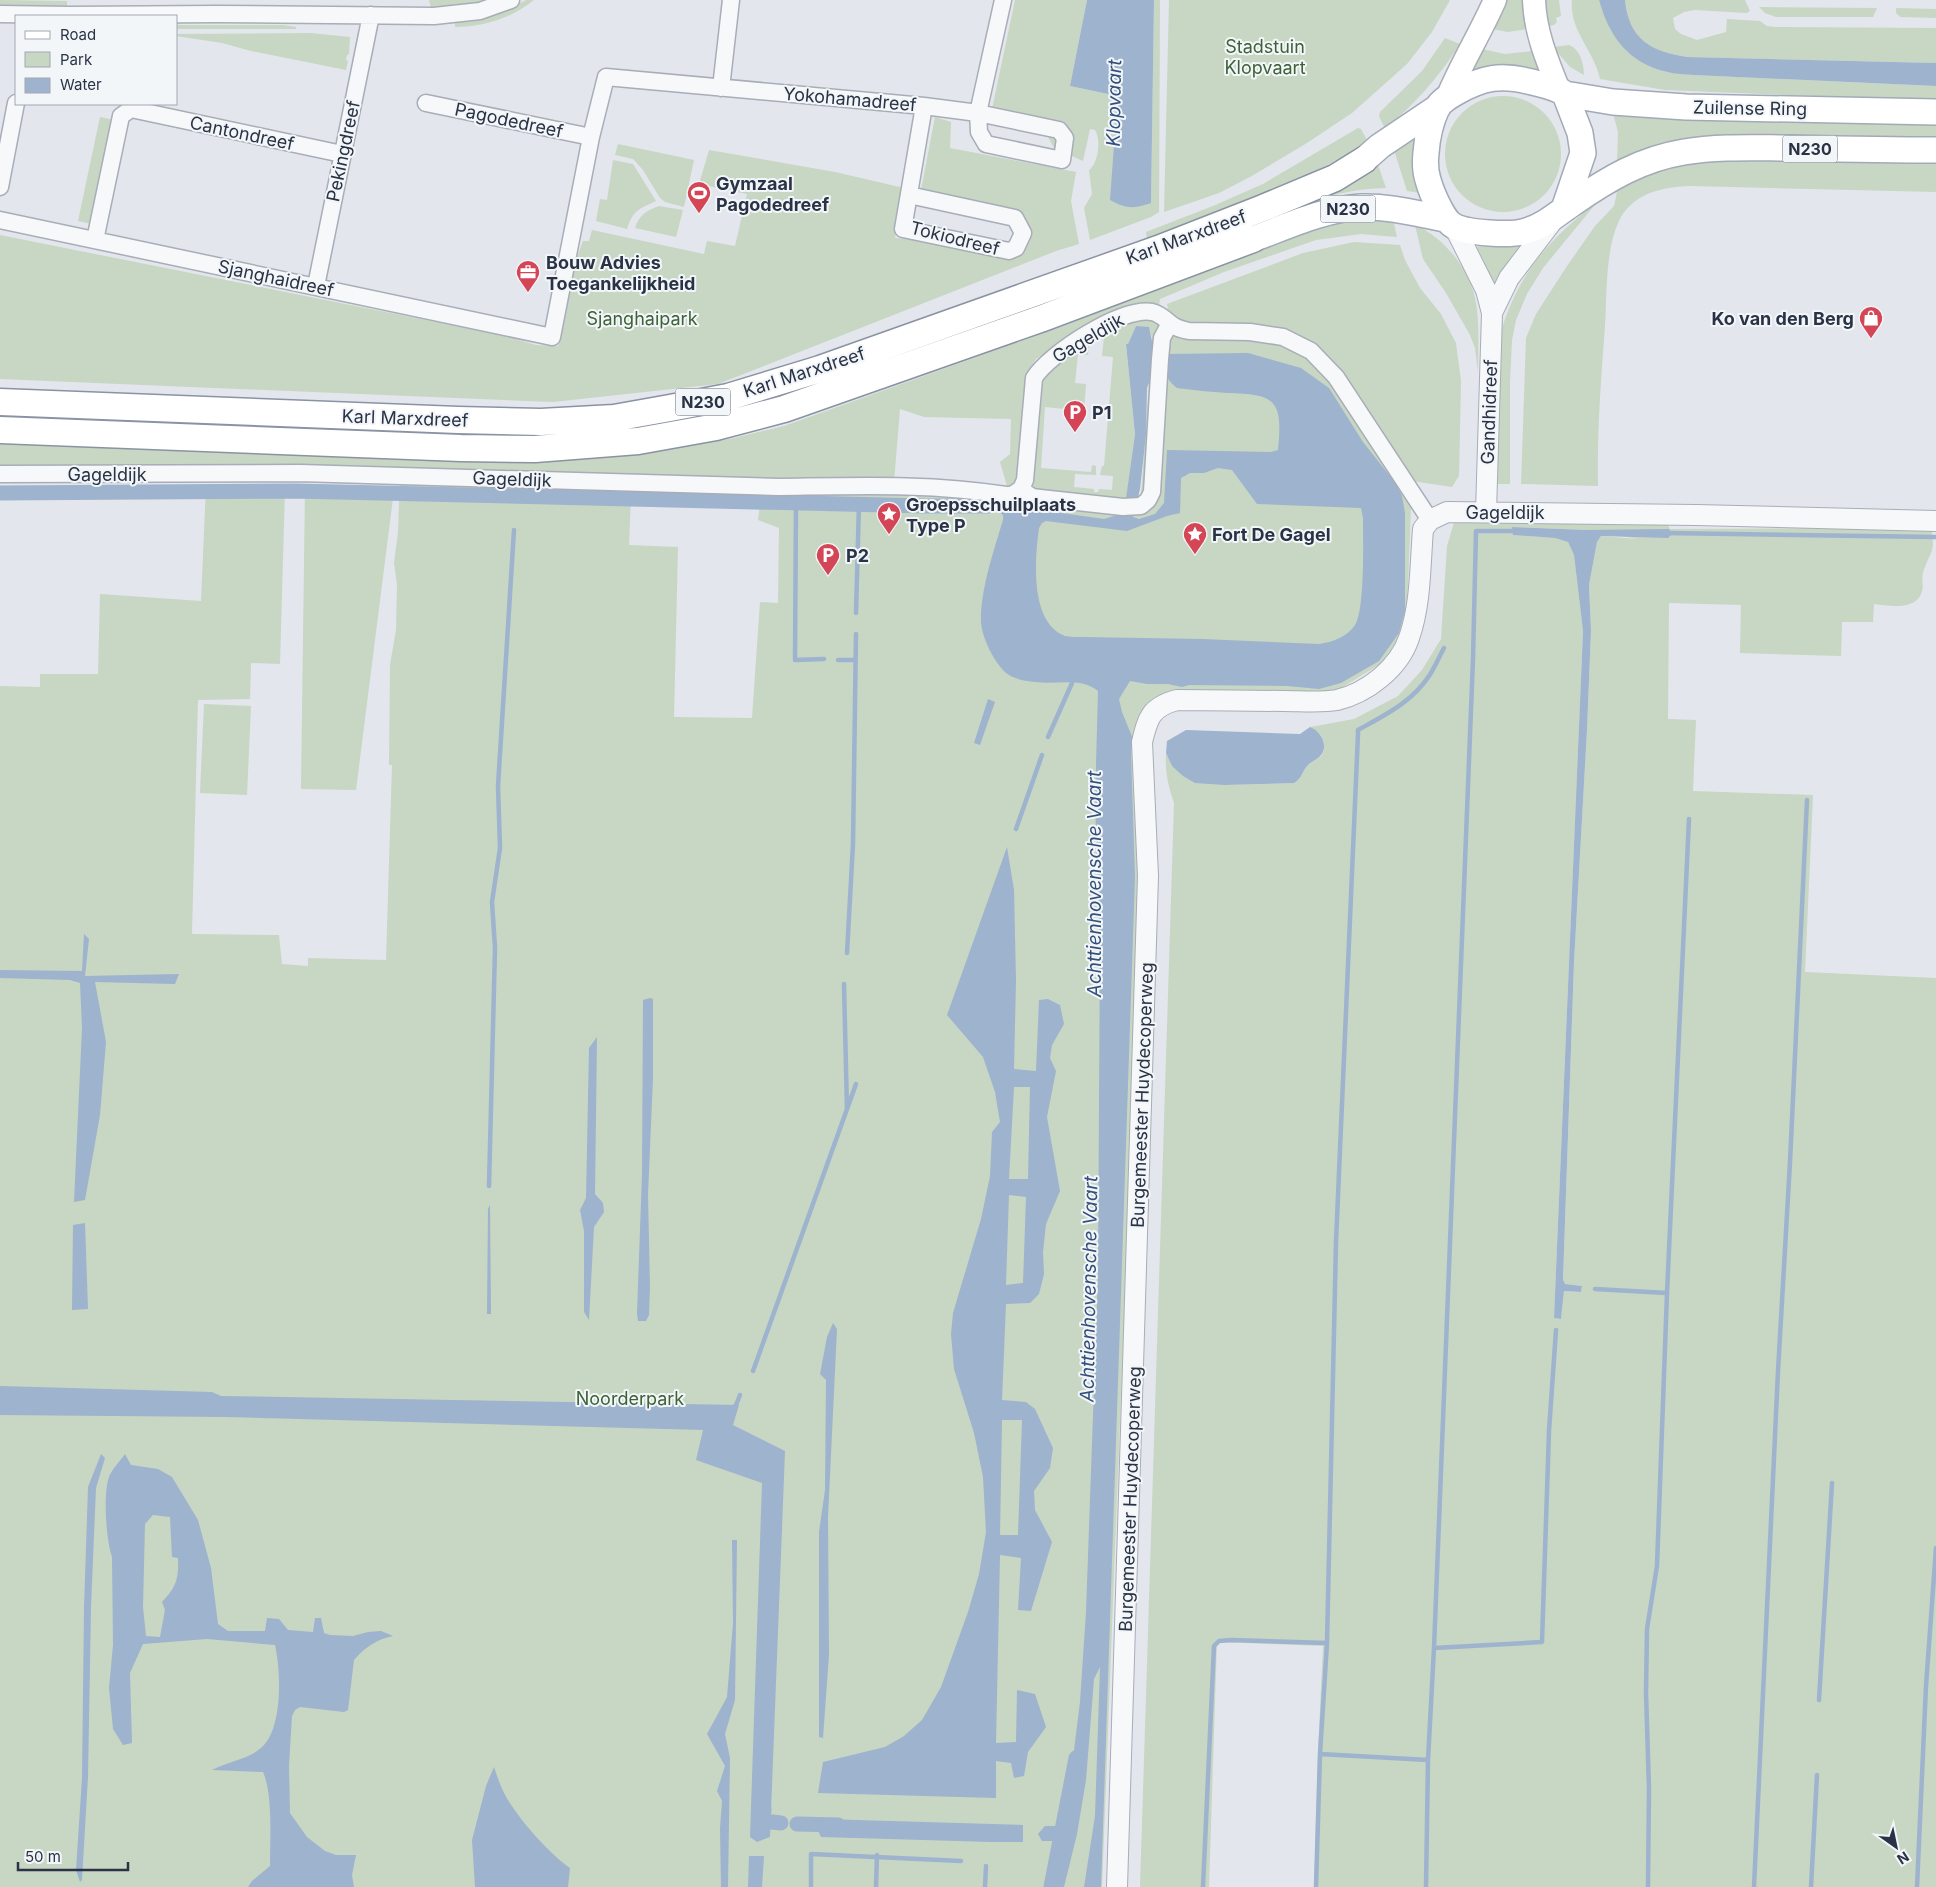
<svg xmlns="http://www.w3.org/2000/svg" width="1936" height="1887" viewBox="0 0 1936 1887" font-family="Inter,sans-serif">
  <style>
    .green { fill: #c8d6c4; fill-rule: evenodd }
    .water { fill: #9eb3cd; fill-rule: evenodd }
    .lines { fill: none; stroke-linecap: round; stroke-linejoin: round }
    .stream { stroke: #9eb3cd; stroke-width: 4.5 }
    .canal { stroke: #9eb3cd; stroke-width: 15 }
    .minor-casing { stroke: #a8adb7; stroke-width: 19 }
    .tertiary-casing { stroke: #a8adb7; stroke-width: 22 }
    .secondary-casing { stroke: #a8adb7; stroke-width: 25 }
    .primary-casing { stroke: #a2aab8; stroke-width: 28 }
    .trunk-casing { stroke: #8a93a3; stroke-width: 29 }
    .minor { stroke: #f7f8fa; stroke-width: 16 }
    .tertiary { stroke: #f7f8fa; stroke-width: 20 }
    .secondary { stroke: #fff; stroke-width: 22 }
    .primary { stroke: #fff; stroke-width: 25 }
    .trunk { stroke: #fff; stroke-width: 26 }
    .labels { text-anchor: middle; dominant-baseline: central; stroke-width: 4; stroke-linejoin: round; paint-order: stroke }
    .shield { fill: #f3f6f9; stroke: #666e7b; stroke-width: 1 }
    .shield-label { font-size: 16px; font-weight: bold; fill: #2a3345 }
    .park-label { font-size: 18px; fill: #3d6237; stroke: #f3f6f9 }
    .street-label { font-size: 18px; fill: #2a3345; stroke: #f3f6f9 }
    .poi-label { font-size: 18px; font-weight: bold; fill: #2a3345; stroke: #f3f6f9; text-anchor: start }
    .water-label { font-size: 19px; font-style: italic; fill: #32507b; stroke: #f3f6f9 }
  </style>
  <rect width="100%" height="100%" fill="#e3e6ec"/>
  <path class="green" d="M0 0 67 1V6L0 5Z
    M429 0H491L452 7 431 8Z
    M526 0H534C512 18 483 27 455 27V20C481 20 503 13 526 0Z
    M1015 0H1087L1070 86 1113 95 1117 104 1115 134 1151 203 1154 0H1160L1159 212 1151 217 1090 240 1084 208 1092 194 1089 170C1099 162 1101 140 1095 130L1090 129 1083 161 1054 148 1038 118 992 109Z
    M1169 0H1450L1432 32 1407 64 1352 113 1307 143 1250 177 1219 193 1164 212Z
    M1505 0H1526L1528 29 1508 32 1492 29Z
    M1544 0H1559L1561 16 1556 18 1557 22 1554 25 1546 27Z
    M1572 0H1599L1602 10 1639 60 1666 72 1694 75 1936 86V101L1665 90 1600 79C1594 50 1569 31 1572 0Z
    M1625 0H1745L1750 11 1747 13 1695 10 1684 12 1673 18 1675 29 1681 34 1697 40 1726 32 1727 19 1760 21 1767 26 1775 27 1936 28V63L1687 57C1651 51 1629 40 1625 0Z
    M1759 7 1877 8 1873 17H1776L1765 13Z
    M1896 8 1936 9V18L1900 17 1896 13Z
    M176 25H283L296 27V29H176Z
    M310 33 350 37 349 54 347 55 346 60 348 61 346 70 251 51 222 43 176 36V34Z
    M1445 38 1460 44C1439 77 1415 104 1385 129L1379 116 1380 112 1422 71Z
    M1569 45C1580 49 1584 64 1584 75L1570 67 1553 47Z
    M1482 49 1505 54 1533 51 1542 71 1471 72Z
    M1445 154a58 58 0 1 1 116 0a58 58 0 1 1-116 0Z
    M1613 113 1936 122V138L1778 134 1692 139 1617 164 1618 132Z
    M100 117 114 120 92 224 78 221Z
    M935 117 951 122 950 148 1076 172 1071 201 1079 244 1056 251 718 384 553 402 0 379V235L501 335 536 345 558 346 575 263 583 241H589L592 230 704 254 707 241 735 246 747 194 699 184 709 150 835 172 904 188 895 238 1022 249 1027 229 921 190Z
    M1358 128 1361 129 1368 142C1299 185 1222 210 1147 239L1146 232 1213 206 1263 184Z
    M1410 137 1414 140V157L1421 193 1407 191 1394 150Z
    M618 144 694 160 684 207 665 202 660 198 643 170 633 159 615 155Z
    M1735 157 1936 159V192L1691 186C1664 187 1636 192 1621 217 1605 246 1607 293 1605 326 1601 379 1597 432 1598 486L1521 484 1526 338 1536 314 1567 266 1595 226 1614 206 1618 187 1655 170 1690 161Z
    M613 160 633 164 656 201C639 209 633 210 627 229L596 221 600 199 607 200Z
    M1377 162 1386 188C1355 189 1334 194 1304 204Z
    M1598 201 1543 268 1527 294 1516 320 1512 340 1510 382V484H1497L1499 338C1517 275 1547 241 1598 201Z
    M659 206 683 210 676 237 635 228C639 215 646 211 659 206Z
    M1364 218 1393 219 1397 237 1361 234 1316 240 1224 272 1160 299 1159 305H1140L1080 330 1036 359 1029 370 1027 380 1018 479 1009 486 1034 487 1032 481 1039 384 1054 362 1085 345 1089 346 1088 355H1078L1075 383 1086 384 1084 411 1045 407 1041 468 1091 472 1092 465 1096 466V475L1075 474 1074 487 1094 489V492H1098L1099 489 1112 490 1113 476 1100 475 1102 466H1104L1113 357 1102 356 1104 337 1108 332 1154 306 1168 309 1167 304 1303 253 1354 242 1400 245 1405 260 1420 288 1441 314 1456 343 1461 381 1459 476 1452 487 1412 481 1407 611 1401 635 1382 663 1333 693 1154 701 1141 876 1102 1887H0V686L40 687V674H98L100 594 201 601 206 486 285 489 280 664 251 663 250 699 198 700 192 934 279 935 282 964 308 966V958L386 960 392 765H389L390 665 396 630 397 585 394 563 398 532 400 476 615 482V495L631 496 629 545 678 547 674 717 752 718 760 602 778 603 779 528 758 520 761 498H779V487L995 494 1007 486 1000 462 1010 454 1011 419 924 417 900 409 894 482 661 476 0 468V439L688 444 730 439 784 426 1055 329 1330 223ZM1136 326 1149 328 1152 338 1141 495 1127 494 1135 434 1126 345 1128 344Z
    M1415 225C1442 236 1469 268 1475 298 1480 322 1478 347 1478 372L1475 348 1470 335 1446 293 1423 259Z
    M1530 242 1494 285 1482 257 1477 248 1479 243C1497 247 1512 246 1530 242Z
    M305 487 391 488 393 498 356 790 301 789Z
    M1455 519 1666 522 1670 529 1931 528C1936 553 1930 551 1923 573 1921 579 1924 585 1922 591 1917 611 1889 606 1874 604L1873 622H1842L1841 656 1740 653 1741 605 1669 603 1668 719 1696 720 1693 791 1813 795 1805 972 1936 978V1887H1314L1318 1751 1323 1646 1217 1642 1209 1887H1140L1174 803C1168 785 1165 772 1166 753L1172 766 1225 785 1294 783C1302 779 1302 771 1308 765 1312 761 1317 760 1321 756 1329 746 1320 730 1310 727L1354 719 1398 696 1422 670 1441 639 1447 546ZM1513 527 1587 530 1638 539 1601 536 1597 542 1589 585 1591 630 1587 730 1574 962 1563 1281 1565 1284 1582 1286 1581 1292 1564 1291 1561 1319 1554 1318 1583 631 1574 555 1568 542 1555 538 1513 535Z
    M204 704 251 706 247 795 200 793Z"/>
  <path class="water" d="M1087 0H1154L1151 203C1133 209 1127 209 1110 200L1117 104 1113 95 1070 86Z
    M1599 0H1625C1629 40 1651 51 1687 57L1936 63V86L1694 75C1685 74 1675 74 1667 72 1628 63 1609 36 1599 0Z
    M1136 326 1149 327 1152 341V375L1147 388 1146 435 1140 489 1133 517 1139 519 1155 514 1164 503 1167 450 1271 452 1278 450C1283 400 1276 394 1227 393 1210 392 1194 390 1177 388 1164 378 1164 369 1167 354L1248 353 1301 368 1329 388 1363 442 1397 485 1402 496 1405 513V611L1399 633 1379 661 1341 683 1319 689 1287 686 1189 685 1182 687 1168 684H1147L1130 681 1119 699 1122 712 1133 739 1131 753 1135 877 1101 1887H1084L1095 1816 1100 1667 1094 1679 1086 1780 1077 1834 1064 1887H1045L1055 1841H1042L1038 1834 1045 1826H1063L1066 1814 1080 1702 1086 1612 1098 1275 1100 938 1095 804 1098 691C1081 677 1057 685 1035 682 1025 681 1014 679 1006 673 994 662 982 638 981 622 980 591 994 550 1003 520V515L996 510 998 504 1104 519 1124 513 1135 434 1126 344H1128ZM1218 468 1232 470 1257 504 1361 508 1363 518C1363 539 1365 610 1355 625 1347 637 1333 642 1319 644L1203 639 1081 637C1076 637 1070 637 1065 636 1029 622 1035 558 1039 528L1042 523 1046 521 1127 531 1167 516 1180 513 1181 478 1190 473H1204Z
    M1512 527 1587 530 1669 529 1672 534 1668 538 1601 536 1597 542 1589 585 1591 630 1587 730 1574 962 1563 1280 1565 1284 1582 1286 1581 1292 1564 1291 1561 1319 1554 1318 1583 631 1574 555 1568 542 1555 538 1513 535Z
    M988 699 995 702 980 745 974 743Z
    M1310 727C1320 730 1329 746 1321 755 1317 760 1312 761 1308 765 1302 771 1302 779 1294 783L1225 785 1195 783 1183 776 1172 766 1166 753 1167 741 1186 730 1300 734Z
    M1007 847 1014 890 1016 980 1014 1069 1036 1071 1039 1000 1048 999 1060 1005 1064 1024 1052 1045 1050 1058 1056 1071 1047 1117 1060 1191 1046 1224 1043 1252 1044 1274 1039 1294 1030 1303 1006 1304 1002 1400 1026 1402 1035 1409 1053 1448 1050 1468 1034 1491 1035 1510 1052 1542 1031 1611 1018 1610 1021 1558 1000 1555 996 1743 1016 1742 1017 1690 1035 1694 1046 1727 1028 1752 1024 1776 1014 1778 1011 1763 996 1761V1798L818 1793 823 1762 885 1747 904 1736 922 1720 941 1687 968 1612 979 1574 986 1532 983 1477 974 1433 954 1369 951 1334 953 1313 981 1219 990 1176 992 1132 1000 1122 995 1092 983 1057 947 1015ZM1014 1087H1030L1028 1179H1009ZM1009 1195 1026 1197 1023 1283 1006 1285ZM1002 1420H1022L1018 1535H1000Z
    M84 934 89 939 85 976 179 974 175 984 95 982 106 1042 100 1115 85 1200 74 1202 82 1028 80 983 70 980 0 978V970L82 971Z
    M650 998 653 999V1078L648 1195 650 1287 649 1315 646 1321H638L637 1313 642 1174 643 1000Z
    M597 1037 595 1194 603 1203 604 1212 594 1227 589 1320 584 1312V1231L580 1210 586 1198 589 1048Z
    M490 1205 491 1314H487L488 1209Z
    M85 1223 88 1309 72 1310 73 1225Z
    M833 1323 837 1329 828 1517 829 1655 823 1738 819 1737V1532L825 1490 826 1380 820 1374 827 1337Z
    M0 1386 212 1392 221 1396 739 1405 733 1425 785 1451 770 1837 757 1842 750 1837 762 1483 696 1460 703 1430 226 1417 0 1415Z
    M101 1454 105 1458 96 1488 91 1607 88 1777 82 1880 80 1882 76 1870 82 1778 84 1608 88 1487Z
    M125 1454 131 1465 158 1469 172 1477 198 1520 211 1568 218 1624 228 1631H265L267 1618 279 1619 288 1630 313 1632 315 1618H321L324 1633 330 1635 353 1636 368 1632 381 1631 393 1636C377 1639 364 1648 354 1660L348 1710 344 1712 300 1707 295 1710 292 1716 289 1766 290 1813 307 1837 325 1851 336 1855H356L352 1875 354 1887H248L252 1881 270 1866C270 1840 273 1794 263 1772L212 1770C228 1761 248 1760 262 1747 283 1728 281 1671 275 1645L207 1639 143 1644 130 1673 132 1743 123 1745 113 1729 109 1688 113 1645 112 1557C106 1540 103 1494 109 1477 112 1469 120 1461 125 1454ZM153 1515 170 1517 172 1557 178 1558C179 1579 176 1587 162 1602L165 1610 160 1637 146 1636 143 1607 145 1524Z
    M732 1540H737L735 1700 725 1734 730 1758 728 1887H721L720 1828 722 1801 717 1791 725 1766 707 1734 727 1697 733 1623Z
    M494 1767C497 1776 500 1785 504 1793 516 1816 548 1853 570 1868L568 1887H475L472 1840 486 1786Z
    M822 1819 1023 1825V1842H991L821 1837 817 1828 819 1822Z
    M749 1856H764L762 1887H748Z"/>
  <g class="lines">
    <path class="stream" d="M796 503 795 660 824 659
      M1665 533 1936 537
      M856 613 859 504
      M838 660H855
      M1048 737 1072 683V677
      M1016 829 1042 755
      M847 953 853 844 856 634
      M844 984 847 1109
      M489 1186 495 948 492 902 500 848 498 786 514 530
      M1595 1289 1667 1293
      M753 1371 856 1084
      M732 1409 736 1405 740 1395
      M1434 1648 1542 1642 1549 1431 1556 1330
      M1819 1700 1832 1483
      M1320 1754 1428 1760
      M811 1887V1854L961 1861
      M876 1887 877 1855
      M985 1887 986 1866
      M1203 1887 1214 1646 1219 1641 1231 1640 1327 1643
      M1316 1887 1320 1754 1327 1643 1336 1242 1358 734V730C1385 715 1412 702 1429 676 1435 667 1439 657 1444 648
      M1426 1887 1428 1760 1434 1648 1473 659 1476 531H1516
      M1648 1887 1649 1789 1646 1693 1647 1629 1657 1566 1667 1293 1689 819
      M1754 1887 1778 1371 1790 1162 1807 800
      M1811 1887 1817 1775
      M1917 1887 1926 1686 1936 1548"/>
    <path class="canal" d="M0 493 295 491 925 506H989
      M764 1809 763 1821 781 1823
      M797 1824 838 1825
      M1051 1887 1076 1758"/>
    <g class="minor-casing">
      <path id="minor" d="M0 14 71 15 217 14 434 16 480 11 511 0
        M721 88 731 0
        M426 103 591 137
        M0 187 16 103
        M909 195 1015 218 1023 233 1016 248 1009 251 903 229 924 106
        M0 220 552 337 591 137 606 77 924 106 978 113 1059 130 1065 138 1062 160 986 144 979 132 978 113 1003 0
        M95 240 121 116 131 109 342 154
        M316 286 371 15
        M0 474 300 473 779 487C855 486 931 483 1006 495H1012L1021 489 1032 497 1040 498 1123 507 1141 506 1148 500 1152 492 1160 359 1162 338 1170 323
        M1021 489 1025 480 1034 378C1050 353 1121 307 1152 312 1162 314 1167 322 1174 326 1179 329 1184 330 1189 331L1250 332 1283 337 1311 351 1336 377 1430 520"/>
    </g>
    <g class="tertiary-casing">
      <path id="tertiary" d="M1454 226 1486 290 1492 313 1486 512
        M1492 313 1509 278 1554 219
        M1117 1887 1148 876 1142 742C1148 717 1151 707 1177 700 1213 700 1248 701 1284 701 1301 701 1320 703 1337 700 1367 693 1399 668 1409 638 1421 604 1420 566 1423 529L1430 520 1447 512 1696 515 1936 521"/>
    </g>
    <g class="secondary-casing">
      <path id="secondary" d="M1534 0C1535 32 1547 60 1559 90
        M1447 98C1461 64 1480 34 1495 0"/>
    </g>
    <g class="primary-casing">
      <path id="primary" d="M1565 94 1613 102 1686 107 1936 112
        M1364 160 1380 146 1438 107
        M1564 209 1583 153 1580 133 1565 94C1556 87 1543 85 1532 82 1501 74 1483 77 1455 93 1448 97 1441 101 1437 108 1431 121 1427 138 1426 153 1425 162 1425 171 1428 180 1431 191 1443 221 1454 226 1467 233 1511 236 1526 231 1544 226 1558 213 1573 203 1608 179 1641 159 1684 152 1719 146 1757 148 1792 148 1840 149 1888 150 1936 150
        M1253 239C1288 226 1324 209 1361 207 1390 206 1418 214 1446 219"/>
    </g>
    <g class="trunk-casing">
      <path id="trunk" d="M0 402 458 420 541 422 614 418 670 408 728 397 820 369 1158 249 1263 208 1335 178 1364 160
        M0 430 461 448 535 449 638 441 716 427 784 409 1043 318 1253 239"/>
    </g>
    <use href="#minor" class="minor"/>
    <use href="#tertiary" class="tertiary"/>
    <use href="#secondary" class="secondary"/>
    <use href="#primary" class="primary"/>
    <use href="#trunk" class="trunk"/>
  </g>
  <defs>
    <g id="stadium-pin" transform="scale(1.25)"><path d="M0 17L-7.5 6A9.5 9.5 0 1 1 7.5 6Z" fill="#d44556" stroke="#f3f6f9"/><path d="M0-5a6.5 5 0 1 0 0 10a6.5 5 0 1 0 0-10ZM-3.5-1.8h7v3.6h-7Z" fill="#fff"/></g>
    <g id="office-pin" transform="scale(1.25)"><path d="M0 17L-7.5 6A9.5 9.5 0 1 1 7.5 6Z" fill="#d44556" stroke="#f3f6f9"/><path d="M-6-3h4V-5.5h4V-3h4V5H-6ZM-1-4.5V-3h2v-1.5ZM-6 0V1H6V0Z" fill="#fff"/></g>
    <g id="shop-pin" transform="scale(1.25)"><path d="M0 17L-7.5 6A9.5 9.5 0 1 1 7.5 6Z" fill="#d44556" stroke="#f3f6f9"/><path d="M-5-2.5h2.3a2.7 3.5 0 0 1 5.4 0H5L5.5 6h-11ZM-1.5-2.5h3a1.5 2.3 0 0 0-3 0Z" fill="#fff"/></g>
    <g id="parking-pin" transform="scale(1.25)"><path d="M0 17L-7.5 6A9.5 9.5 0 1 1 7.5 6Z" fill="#d44556" stroke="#f3f6f9"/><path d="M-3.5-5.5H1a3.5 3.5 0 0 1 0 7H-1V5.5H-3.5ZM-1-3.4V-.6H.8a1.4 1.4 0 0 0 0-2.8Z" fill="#fff"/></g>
    <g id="sight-pin" transform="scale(1.25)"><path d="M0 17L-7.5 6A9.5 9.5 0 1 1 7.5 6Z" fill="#d44556" stroke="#f3f6f9"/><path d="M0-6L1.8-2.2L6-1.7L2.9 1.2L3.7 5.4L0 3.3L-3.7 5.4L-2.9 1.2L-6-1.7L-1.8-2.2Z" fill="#fff"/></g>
  </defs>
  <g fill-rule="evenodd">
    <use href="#stadium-pin" x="699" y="193"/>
    <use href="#office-pin" x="528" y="272"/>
    <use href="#shop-pin" x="1871" y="318"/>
    <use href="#parking-pin" x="1075" y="412"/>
    <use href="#sight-pin" x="889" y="514"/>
    <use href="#sight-pin" x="1195" y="534"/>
    <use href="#parking-pin" x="828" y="555"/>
  </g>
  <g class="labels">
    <g class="shield">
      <rect x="1782.5" y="135.5" width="55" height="27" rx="4"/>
      <rect x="1320.5" y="195.5" width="55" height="27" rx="4"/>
      <rect x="675.5" y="388.5" width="55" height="27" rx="4"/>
    </g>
    <g class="shield-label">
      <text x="1810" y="149">N230</text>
      <text x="1348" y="209">N230</text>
      <text x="703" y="402">N230</text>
    </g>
    <g class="park-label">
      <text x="1265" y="46">Stadstuin<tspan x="1265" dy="21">Klopvaart</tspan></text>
      <text x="642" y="318">Sjanghaipark</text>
      <text x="630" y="1398">Noorderpark</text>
    </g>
    <g class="street-label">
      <text transform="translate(850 99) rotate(5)">Yokohamadreef</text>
      <text transform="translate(1750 108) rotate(1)">Zuilense Ring</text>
      <text transform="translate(509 120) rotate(12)">Pagodedreef</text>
      <text transform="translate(242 133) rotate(12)">Cantondreef</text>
      <text transform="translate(343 151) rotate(-78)">Pekingdreef</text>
      <text transform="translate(1186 237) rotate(-20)">Karl Marxdreef</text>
      <text transform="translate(955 238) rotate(14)">Tokiodreef</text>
      <text transform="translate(276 278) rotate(12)">Sjanghaidreef</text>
      <text transform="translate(1088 338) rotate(-30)">Gageldijk</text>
      <text transform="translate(804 372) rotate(-18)">Karl Marxdreef</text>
      <text transform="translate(1489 412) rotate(-88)">Gandhidreef</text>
      <text transform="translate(405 418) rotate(2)">Karl Marxdreef</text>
      <text x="107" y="474">Gageldijk</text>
      <text transform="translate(512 479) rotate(2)">Gageldijk</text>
      <text x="1505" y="512">Gageldijk</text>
      <text transform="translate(1142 1095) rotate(-88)">Burgemeester Huydecoperweg</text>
      <text transform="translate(1130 1499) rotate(-88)">Burgemeester Huydecoperweg</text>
    </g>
    <g class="poi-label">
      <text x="716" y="183">Gymzaal<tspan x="716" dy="21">Pagodedreef</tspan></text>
      <text x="546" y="262">Bouw Advies<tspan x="546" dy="21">Toegankelijkheid</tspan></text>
      <text x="1854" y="318" text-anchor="end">Ko van den Berg</text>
      <text x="1092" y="412">P1</text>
      <text x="906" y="504">Groepsschuilplaats<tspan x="906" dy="21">Type P</tspan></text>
      <text x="1212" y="534">Fort De Gagel</text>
      <text x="846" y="555">P2</text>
    </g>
    <g class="water-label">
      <text transform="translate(1114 103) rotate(-89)">Klopvaart</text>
      <text transform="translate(1094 884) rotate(-90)">Achttienhovensche Vaart</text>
      <text transform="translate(1089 1289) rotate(-89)">Achttienhovensche Vaart</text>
    </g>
  </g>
  <rect x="15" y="15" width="162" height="90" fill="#f3f6f9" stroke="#a3a8b1"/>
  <rect x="25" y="31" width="25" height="8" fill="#ffffff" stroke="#a3a8b1"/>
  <text x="60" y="40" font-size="15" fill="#2a3345">Road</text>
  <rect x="25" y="52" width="25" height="15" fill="#c8d6c4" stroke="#a3a8b1"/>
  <text x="60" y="65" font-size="15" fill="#2a3345">Park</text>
  <rect x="25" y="78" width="25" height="15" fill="#9eb3cd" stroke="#a3a8b1"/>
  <text x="60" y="90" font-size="15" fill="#2a3345">Water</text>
  <g transform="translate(1896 1847) rotate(147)" stroke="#f3f6f9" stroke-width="4" paint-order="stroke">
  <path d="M0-4L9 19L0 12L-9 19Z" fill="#2a3345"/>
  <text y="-8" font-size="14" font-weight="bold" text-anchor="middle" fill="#2a3345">N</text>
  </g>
  <path d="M18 1862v8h110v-8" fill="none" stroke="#2a3345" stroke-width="2.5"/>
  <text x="25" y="1862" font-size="15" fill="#2a3345" stroke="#f3f6f9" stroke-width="4" paint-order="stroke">50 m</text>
</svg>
